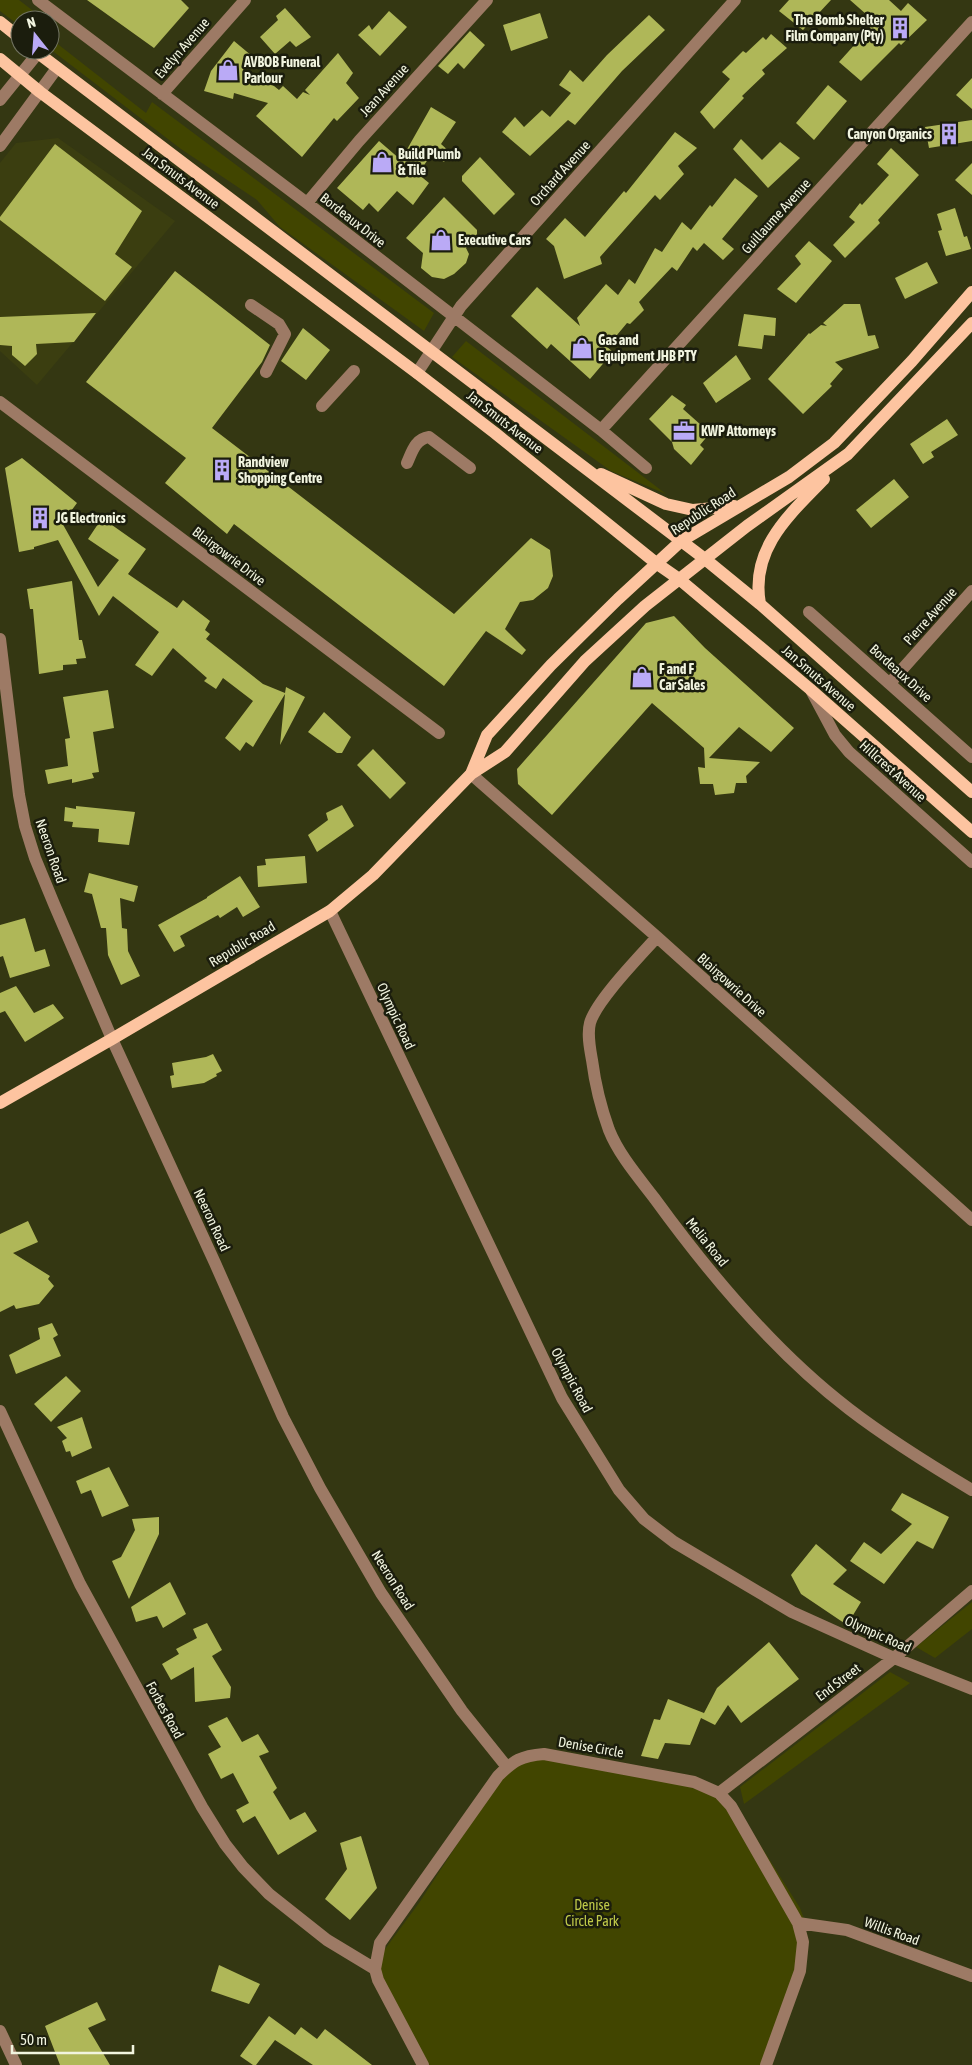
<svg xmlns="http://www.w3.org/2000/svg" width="972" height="2065" viewBox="0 0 972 2065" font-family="'Asap Condensed',sans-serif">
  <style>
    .built { fill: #3b3e10 }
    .green { fill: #414500 }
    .building { fill: #afb758 }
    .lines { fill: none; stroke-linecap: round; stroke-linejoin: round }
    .minor { stroke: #9d7a65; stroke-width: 12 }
    .major { stroke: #fdc4a0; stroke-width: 12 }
    .labels { text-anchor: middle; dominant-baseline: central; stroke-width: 5; stroke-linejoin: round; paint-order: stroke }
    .poi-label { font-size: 14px; font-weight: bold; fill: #f1f4df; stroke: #1b1d0d; text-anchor: start }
    .street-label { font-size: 14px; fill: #f1f4df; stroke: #1b1d0d }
    .park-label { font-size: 14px; fill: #c0ca49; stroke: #1b1d0d }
  </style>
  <rect width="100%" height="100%" fill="#343712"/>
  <path class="built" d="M58 138 175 221 37 385 0 351V163L16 143Z"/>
  <path class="green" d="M0 0H19L41 17 40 20H20V26L0 11Z
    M50 38 146 113 152 102 434 313 424 331 280 227 257 200 181 149 50 49Z
    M466 341 666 494 611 471 452 357Z
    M972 1602V1629L935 1658 916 1647Z
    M890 1672 910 1683 744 1804 740 1787Z
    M524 1756 605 1761 732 1800 800 1908 806 1924 804 1949 763 2065H425L374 1964 419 1903 510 1763Z"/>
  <path class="building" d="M87 0H181L189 8 154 48Z
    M789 0H831L803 30 779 11Z
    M850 0H889L901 11 908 3 927 20 901 45 899 43 861 81 839 62 875 22Z
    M285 8 311 37 296 47 290 41 275 54 260 37 278 20 276 16Z
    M389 11 407 27 380 56 358 35 369 25 372 30Z
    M540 13 548 38 511 51 503 25Z
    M649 15 665 30 622 71 575 125 568 120 530 156 502 132 515 117 524 127 542 110 550 117 571 93 559 85 570 70 583 82 607 55Z
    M470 31 485 45 464 69 458 63 448 74 438 66Z
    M771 34 787 48 762 70 765 74 742 96 744 98 714 129 700 112 730 79 722 72 743 51 746 53 763 37 766 40Z
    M234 41 252 56 243 70 264 78 279 90 283 86 297 99 303 92 310 95 305 90 338 53 353 73 346 83 359 98 337 121 334 118 302 157 256 116 268 103 234 93 233 99 204 91 211 71Z
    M972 78V109L956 95Z
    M828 85 847 101 814 140 796 123Z
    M431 107 456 122 441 144 451 153 444 162 431 155 418 174 429 183 413 205 397 191 378 212 369 203 363 210 337 188 379 141 401 160Z
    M972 120V141L929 148 925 127Z
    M675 132 697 148 678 166 684 174 660 200 655 195 600 257 602 264 564 279 554 246 546 239 565 218 585 237 624 191 626 193Z
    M741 139 762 160 780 142 800 158 768 188 733 149Z
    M55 144 142 211 115 254 132 267 105 301 0 220V217Z
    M891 148 919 175 878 220 880 223 845 258 833 245 855 222 849 217 860 203 862 205 889 175 877 164Z
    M480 157 515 194 494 215 462 181V176Z
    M972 163V195L955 180Z
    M735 178 758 196 722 239 734 249 723 260 704 243 697 251 693 247 677 271 672 267 639 302 644 310 630 324 627 323 607 347 613 352 590 379 551 344 547 349 511 316 537 287 580 326 577 318 606 284 618 295 629 279 635 284 655 248 662 252 682 222 691 230 710 205 712 207Z
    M444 197 477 230V234L466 248 469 254 466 263 454 274 444 279 432 277 421 268 423 253 406 238Z
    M955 208 964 237 967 236 971 249 946 256 938 231 942 230 937 214Z
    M809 241 832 261 796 303 777 289 801 264 795 256Z
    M927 262 938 283 905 299 895 278Z
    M175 271 270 345 262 362 212 428 454 614 531 538 550 550 553 576 548 588 533 600 520 602 505 629 526 650 522 655 486 631 444 686 234 524 227 534 165 483 186 458 86 382Z
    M844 304H860L868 336 875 335 879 348 835 362 843 369 830 384 832 386 803 414 768 379 809 333 810 334 821 325 827 326 823 323Z
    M96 313 74 342 36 344 37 354 25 366 12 355V346L0 345V317Z
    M744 314 776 318 775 336 764 335 762 349 738 346Z
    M303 328 330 350 306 380 281 361Z
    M736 355 751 379 716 403 703 383Z
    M672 395 686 405 683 409 710 433 700 445 704 449 691 465 674 449 672 442 649 419Z
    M947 419 958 435 931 452 934 457 923 464 910 444Z
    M22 458 77 503 63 522 61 521 98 587 119 560 88 539 102 518 146 549 128 574 177 608 183 600 210 621 205 630 210 634 206 639 263 684 285 693 286 687 305 697 280 745 285 694 253 747 246 742 240 751 225 738 253 701 223 678 216 689 204 681 207 678 173 648 152 676 135 665 159 632 113 596 99 616 58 540 34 547V549L19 552 5 468Z
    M894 479 909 497 871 528 856 510Z
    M72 581 79 640H82L86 658 76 659 77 664 63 665V670L39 674 33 609H30L27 589Z
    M674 616 705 648 794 728 771 752 739 727 709 758 760 762 746 776 747 783H736L734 793 715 795 713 784H700L698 767 705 768 704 748 652 703 552 815 518 784 517 769 646 623Z
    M108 690 114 728 93 732 99 772 92 773 94 778 72 783V779L48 784 45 770 68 766 65 739 70 738 63 697Z
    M324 712 351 737 342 753H337L308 732Z
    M373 749 406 783 390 799 357 765Z
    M342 805 354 826 317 852 308 835 328 820 326 813Z
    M76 806 135 812 129 845 98 842 99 829 72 827 73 822 64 821 65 807 76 809Z
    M305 856 307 883 258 887 257 866 266 865 265 859Z
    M89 873 138 886 134 902 120 898 122 928 127 929 128 951 140 976 121 985 108 955 106 928H101L92 894 84 892Z
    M240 876 260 907 243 917 237 907 220 918 218 915 180 936 185 946 174 952 158 925 207 898V897Z
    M25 918 35 952 45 949 50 966 10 978 3 956 0 957V925Z
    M16 986 34 1013 53 1004 64 1018 25 1042 5 1011 0 1013V993Z
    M213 1054 222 1071 216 1074 217 1076 204 1083 172 1088 170 1076 174 1075 172 1063 206 1057Z
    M28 1221 38 1242 13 1253 50 1276 48 1279 54 1286 39 1304 16 1309 14 1305 0 1312V1234Z
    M52 1323 58 1335 53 1338 61 1356 16 1374 9 1355 40 1339 38 1328Z
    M66 1376 81 1391 51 1422 34 1404Z
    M82 1417 92 1448 72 1457 70 1451 66 1452 62 1441 67 1438 57 1427Z
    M109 1467 129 1506 102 1517 91 1490 81 1494 76 1481Z
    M902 1493 949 1517 933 1549 917 1541 884 1584 850 1561 864 1542 881 1554 912 1524 891 1510Z
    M159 1517V1534L129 1599 112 1561 121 1557 135 1530 132 1519Z
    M816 1544 847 1570 833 1584 861 1602 847 1625 801 1594 791 1575Z
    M170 1582 186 1614 163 1628 157 1616 136 1622 131 1607Z
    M207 1623 222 1650 212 1656 231 1687 230 1698 195 1702 194 1667 171 1680 162 1664 179 1654 176 1649 197 1638 193 1629Z
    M769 1642 799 1679 741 1723 728 1705 715 1725 701 1718 690 1745 665 1743 658 1759 641 1756 654 1719 660 1720 668 1699 704 1713 703 1715 717 1688Z
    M227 1717 242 1742 258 1734 269 1752 259 1756 277 1788 273 1792 290 1820 305 1812 317 1831 278 1855 255 1816 243 1823 236 1810 249 1803 233 1773 221 1779 208 1754 221 1747 208 1726Z
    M361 1836 377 1888 350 1920 325 1899 347 1869 340 1843Z
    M219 1965 260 1984 249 2004 211 1991Z
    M97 2002 106 2020 88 2028 110 2065H60L45 2026Z
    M269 2016 295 2035 301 2027 317 2039 325 2029 372 2065H313L275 2040 256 2065H253L240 2056Z"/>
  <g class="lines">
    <path class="minor" d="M38 0 307 203 601 430 646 468
      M162 94 245 0
      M0 100 38 53
      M0 146 57 68
      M307 203 359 141 487 0
      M251 305 279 324 285 334 266 372
      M417 373 461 306 735 0
      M0 402 439 733
      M322 406 354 371
      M601 430 972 22
      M407 463C412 452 415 439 429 437L470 468
      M809 612 972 757
      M0 639 19 795 25 826 35 858 54 904 112 1039 215 1263 283 1417 320 1488 381 1593 462 1711 507 1767
      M890 683 972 591
      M812 692 835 735 849 752 972 862
      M471 774 657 937 972 1220
      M330 911 562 1398 619 1490 644 1519 674 1542 792 1612 894 1658 972 1689
      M657 937C640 956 596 1001 590 1023 587 1034 590 1049 592 1060 595 1083 601 1108 609 1130 619 1155 639 1178 655 1199 708 1272 777 1354 849 1409 888 1439 930 1465 972 1490
      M0 1411 80 1584 202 1807 225 1844 243 1867 269 1894 327 1940 375 1969
      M719 1793 894 1658 972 1591
      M798 1923 847 1930 972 1976
      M0 2031 16 2065
      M423 2065 378 1980 375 1969 380 1943 498 1776C514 1760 521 1756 544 1754L694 1782 719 1793 731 1806 798 1923 803 1942 800 1971 766 2065"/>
    <path class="major" d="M0 22 20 38
      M34 50 705 559 760 604 972 792
      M0 59 40 92 417 373 495 433 656 563 679 579 810 689 972 832
      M601 474 666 504 693 510 734 506
      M760 604C750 549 789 515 824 479
      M471 774 487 735 551 665 618 599 681 541 789 477 834 443 912 361 972 292
      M0 1103 112 1039 330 911 373 875 471 774 505 752 585 661 645 606 747 526 848 454 972 323"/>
  </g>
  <defs>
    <g id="building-bare" transform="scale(1.725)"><path d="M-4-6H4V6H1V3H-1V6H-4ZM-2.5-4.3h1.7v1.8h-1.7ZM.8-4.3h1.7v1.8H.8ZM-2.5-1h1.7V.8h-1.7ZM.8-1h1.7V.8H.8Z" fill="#baaaf6" stroke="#1b1d0d" stroke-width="2.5" paint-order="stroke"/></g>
    <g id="shop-bare" transform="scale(1.725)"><path d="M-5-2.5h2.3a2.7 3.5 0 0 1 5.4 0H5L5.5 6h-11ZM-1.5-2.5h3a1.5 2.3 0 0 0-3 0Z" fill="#baaaf6" stroke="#1b1d0d" stroke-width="2.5" paint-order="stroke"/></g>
    <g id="office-bare" transform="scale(1.725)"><path d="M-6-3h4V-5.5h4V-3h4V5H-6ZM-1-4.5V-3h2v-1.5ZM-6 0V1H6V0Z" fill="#baaaf6" stroke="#1b1d0d" stroke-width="2.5" paint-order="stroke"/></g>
  </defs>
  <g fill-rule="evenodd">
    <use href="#building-bare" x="900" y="28"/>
    <use href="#shop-bare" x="228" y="70"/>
    <use href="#building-bare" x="949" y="134"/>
    <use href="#shop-bare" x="382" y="162"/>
    <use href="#shop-bare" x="441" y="240"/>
    <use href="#shop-bare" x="582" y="348"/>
    <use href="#office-bare" x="684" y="431"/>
    <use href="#building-bare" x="222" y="470"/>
    <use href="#building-bare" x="40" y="518"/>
    <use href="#shop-bare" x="642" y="677"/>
  </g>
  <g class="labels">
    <g class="poi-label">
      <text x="884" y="20" text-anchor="end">The Bomb Shelter<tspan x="884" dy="16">Film Company (Pty)</tspan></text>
      <text x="244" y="62">AVBOB Funeral<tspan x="244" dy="16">Parlour</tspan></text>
      <text x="932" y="134" text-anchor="end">Canyon Organics</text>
      <text x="398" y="154">Build Plumb<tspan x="398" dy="16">&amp; Tile</tspan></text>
      <text x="458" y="240">Executive Cars</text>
      <text x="598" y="340">Gas and<tspan x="598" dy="16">Equipment JHB PTY</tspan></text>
      <text x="701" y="431">KWP Attorneys</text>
      <text x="238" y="462">Randview<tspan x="238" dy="16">Shopping Centre</tspan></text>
      <text x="56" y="518">JG Electronics</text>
      <text x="659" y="669">F and F<tspan x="659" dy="16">Car Sales</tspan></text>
    </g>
    <g class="street-label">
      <text transform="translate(182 48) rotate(-49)">Evelyn Avenue</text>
      <text transform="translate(384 90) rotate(-48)">Jean Avenue</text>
      <text transform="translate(560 173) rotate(-48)">Orchard Avenue</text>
      <text transform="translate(181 178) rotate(37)">Jan Smuts Avenue</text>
      <text transform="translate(776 216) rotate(-48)">Guillaume Avenue</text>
      <text transform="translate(353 220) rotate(38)">Bordeaux Drive</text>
      <text transform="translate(505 422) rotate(38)">Jan Smuts Avenue</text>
      <text transform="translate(703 511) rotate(-33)">Republic Road</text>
      <text transform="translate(229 556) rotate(37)">Blairgowrie Drive</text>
      <text transform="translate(930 616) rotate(-48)">Pierre Avenue</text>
      <text transform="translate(901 673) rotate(42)">Bordeaux Drive</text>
      <text transform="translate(819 678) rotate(41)">Jan Smuts Avenue</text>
      <text transform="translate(893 771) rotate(42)">Hillcrest Avenue</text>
      <text transform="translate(51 851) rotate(71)">Neeron Road</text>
      <text transform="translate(242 944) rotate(-31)">Republic Road</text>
      <text transform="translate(732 985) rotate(42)">Blairgowrie Drive</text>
      <text transform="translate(396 1016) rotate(65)">Olympic Road</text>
      <text transform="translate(212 1220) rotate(65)">Neeron Road</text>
      <text transform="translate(707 1242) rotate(51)">Melia Road</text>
      <text transform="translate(572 1380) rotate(62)">Olympic Road</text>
      <text transform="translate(393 1580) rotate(58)">Neeron Road</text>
      <text transform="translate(878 1634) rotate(24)">Olympic Road</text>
      <text transform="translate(838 1682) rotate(-37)">End Street</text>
      <text transform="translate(165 1710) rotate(61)">Forbes Road</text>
      <text transform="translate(591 1747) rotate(10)">Denise Circle</text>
      <text transform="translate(892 1931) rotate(20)">Willis Road</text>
    </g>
    <g class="park-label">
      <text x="592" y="1905">Denise<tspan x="592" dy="16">Circle Park</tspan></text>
    </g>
  </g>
  <g transform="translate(35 35) rotate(343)"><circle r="24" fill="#1b1d0d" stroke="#717361"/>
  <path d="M0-4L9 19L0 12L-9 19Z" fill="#baaaf6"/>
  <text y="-8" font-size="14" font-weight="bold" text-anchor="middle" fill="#f1f4df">N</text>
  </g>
  <path d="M12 2045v8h121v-8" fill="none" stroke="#f1f4df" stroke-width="2.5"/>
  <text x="20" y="2045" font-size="15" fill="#f1f4df" stroke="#1b1d0d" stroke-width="4" paint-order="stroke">50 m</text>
</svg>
